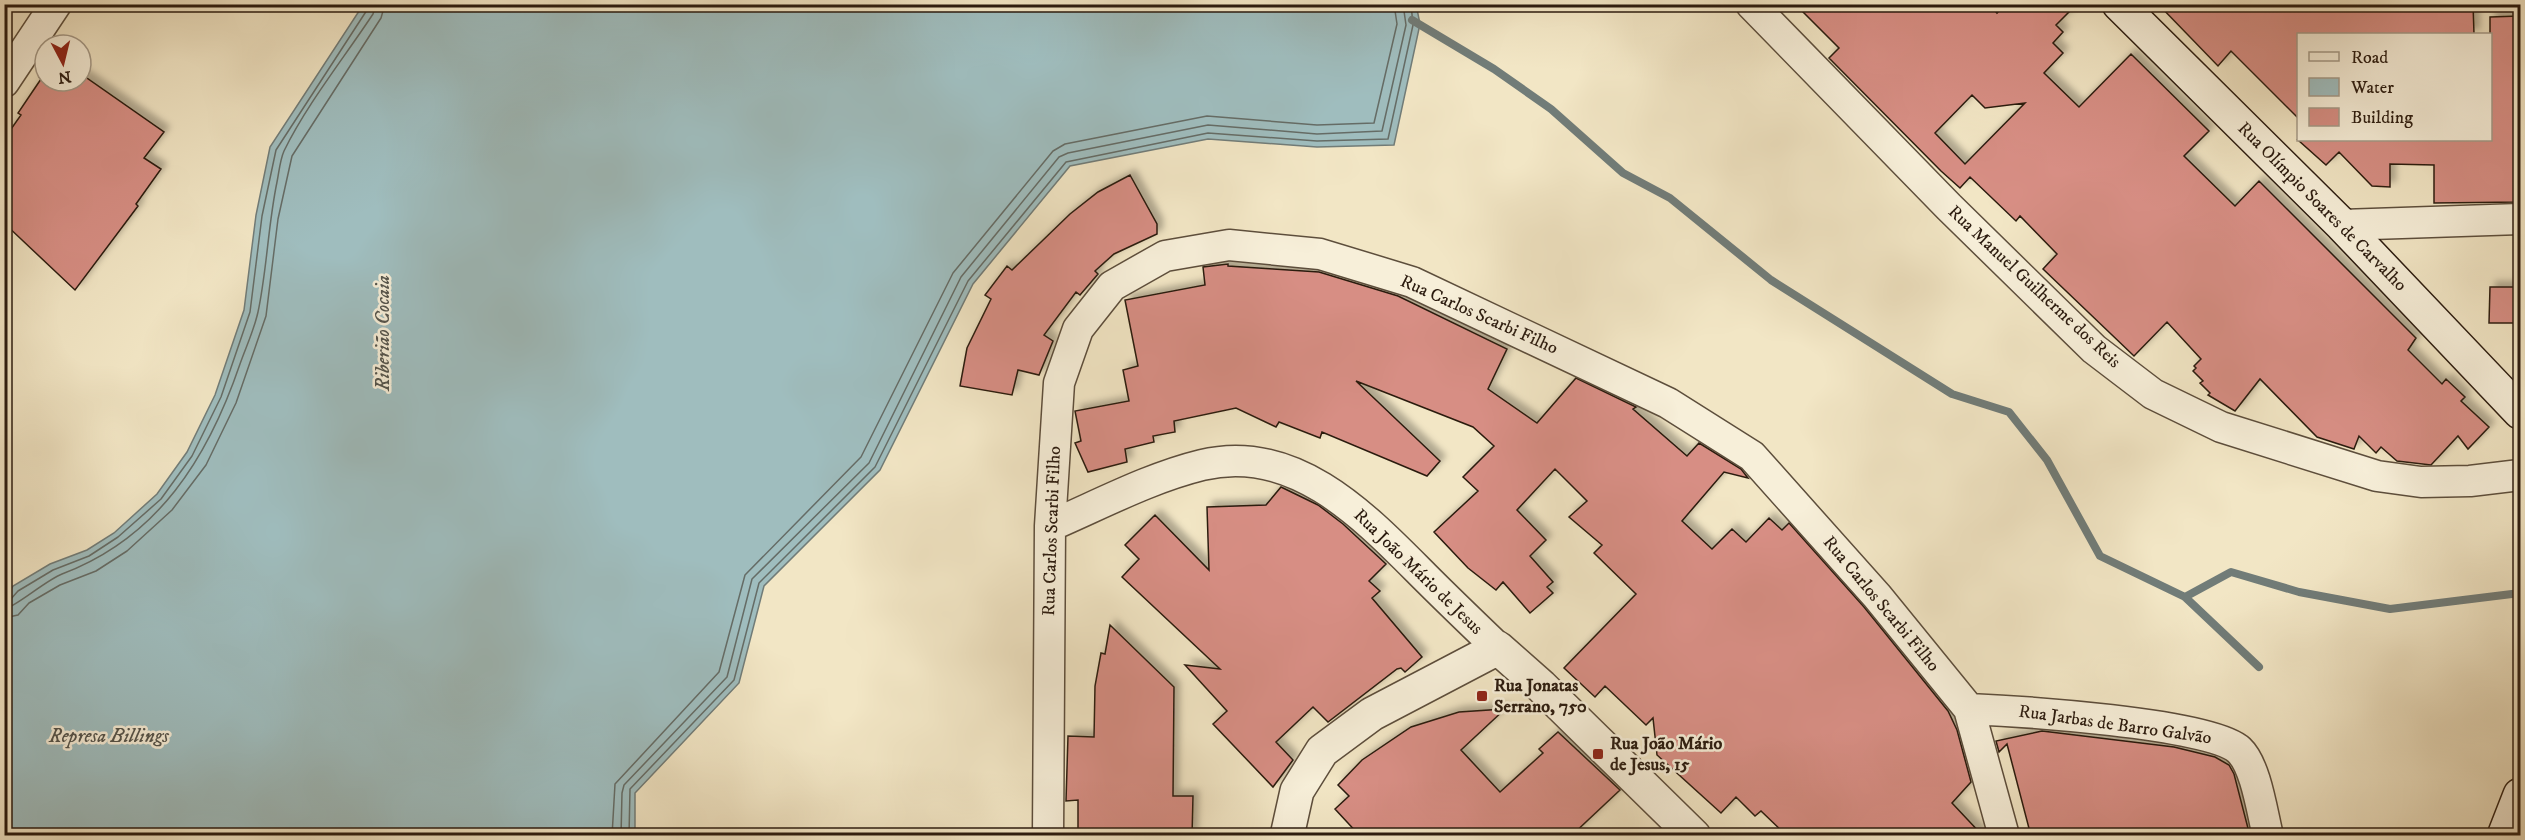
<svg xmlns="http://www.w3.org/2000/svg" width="2525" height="840" viewBox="0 0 2525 840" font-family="'IM FELL DW Pica',serif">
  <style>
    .water { fill: #9fbdbe; stroke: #717c78; stroke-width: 1.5 }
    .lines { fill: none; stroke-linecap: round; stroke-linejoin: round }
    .shore { stroke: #656c66; stroke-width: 1.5 }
    .stream { stroke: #717c78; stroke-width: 8 }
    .building { fill: #d78e84; stroke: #2b1b0f; stroke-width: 1.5; fill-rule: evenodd; filter: url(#shadow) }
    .minor-casing { stroke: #5d4e3c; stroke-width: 33 }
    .tertiary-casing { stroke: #5d4e3c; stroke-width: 36 }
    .secondary-casing { stroke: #2b1b0f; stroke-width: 36 }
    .minor { stroke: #f7efd9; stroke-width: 30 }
    .tertiary { stroke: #f7efd9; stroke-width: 33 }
    .secondary { stroke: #f7efd9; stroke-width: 33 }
    .poi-dot { fill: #8f2418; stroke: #f7efd9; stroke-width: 2 }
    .labels { text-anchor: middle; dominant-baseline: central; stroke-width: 5; stroke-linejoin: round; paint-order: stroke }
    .street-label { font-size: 18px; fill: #2b1b0f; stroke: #f7efd9 }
    .poi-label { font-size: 18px; font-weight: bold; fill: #2b1b0f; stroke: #f7efd9; text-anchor: start }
    .water-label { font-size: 20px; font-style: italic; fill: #54544c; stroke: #f7efd9 }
  </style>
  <defs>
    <filter id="shadow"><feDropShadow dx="5.5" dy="-5.5" stdDeviation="3" flood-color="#0004"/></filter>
  </defs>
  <rect width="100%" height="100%" fill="#f2e6c5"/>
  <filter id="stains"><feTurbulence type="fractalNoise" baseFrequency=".00333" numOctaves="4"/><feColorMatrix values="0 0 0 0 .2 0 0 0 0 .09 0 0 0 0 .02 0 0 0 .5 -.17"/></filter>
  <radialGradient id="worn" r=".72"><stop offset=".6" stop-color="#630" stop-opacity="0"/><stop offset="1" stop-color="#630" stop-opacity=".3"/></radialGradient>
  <path class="water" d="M363 5 1416 4 1420 24 1394 145 1317 147 1208 139 1070 166 973 284 880 470 764 586 739 683 635 793V835H5V599L13 586 50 564 87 550 114 533 157 494 187 452 215 395 244 310 256 215 270 147Z"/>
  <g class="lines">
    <path class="shore" d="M4 602 10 600 18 591 53 570 89 556 118 537 161 499 192 456 221 397 250 312 262 216 276 150 367 10 368 4
      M4 609C13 609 46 580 62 574 158 538 208 458 240 364 246 347 254 330 258 312 267 270 268 225 277 182 279 172 280 160 284 151 307 104 344 58 373 14L376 4
      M4 618 18 615 29 603 60 585 96 571 127 551 172 510 206 465 236 403 266 316 278 219 292 156 381 18 385 4
      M612 836 615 784 719 672 745 575 861 457 953 273 1053 151 1065 144 1207 116 1317 125 1374 123 1397 24 1394 4
      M621 836 622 793 624 785 727 677 752 579 869 463 961 277 1059 157 1068 153 1208 125 1317 134 1382 131 1406 25 1403 4
      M629 836 630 789 734 680 759 583 875 467 968 281 1066 162 1208 133 1317 141 1388 139 1413 25 1411 4"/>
    <path class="stream" d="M1412 20 1494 69 1551 109 1623 173 1670 198 1771 280 1952 394 2009 412 2047 460 2100 556 2185 597 2259 667
      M2185 597 2231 572 2299 592 2390 609 2520 593"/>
  </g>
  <path class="building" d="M1795 4H1989L1997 13 2005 4H2077L2056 25 2063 32 2053 43 2063 53 2044 73 2079 107 2131 54 2209 131 2184 156 2235 206 2259 181 2416 338 2408 350 2442 384 2446 379 2465 397 2461 401 2489 427 2468 449 2458 436 2431 465 2397 461 2381 447 2376 453 2359 436 2354 449 2317 437 2260 379 2235 411 2208 395 2210 393 2200 383 2203 381 2193 371 2196 368 2194 366 2201 359 2167 322 2134 356 2043 269 2057 254 2020 216 2016 221 1970 177 1960 188 1941 171 1829 58 1839 48ZM1972 95 1985 108 2025 103 1965 164 1935 133Z
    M2158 4H2473L2474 34H2298V118L2231 51 2218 66Z
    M2520 16V202L2434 203V165L2390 164V187L2372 186 2339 152 2326 165 2298 140H2490V17Z
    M45 68V81H81V74L164 132 144 158 161 169 136 204 138 206 75 290 4 223V139L21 115 18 113 41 79 39 77Z
    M1130 175 1157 224V234L1114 254 1095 271 1098 274 1080 295 1076 292 1044 335 1053 341 1039 375 1018 370 1012 395 960 386 967 348 991 299 985 295 1007 266 1012 270 1070 214 1098 192Z
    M1228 264V266L1319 272 1398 296 1507 349 1488 389 1537 423 1576 378 1636 407 1633 409 1687 456 1699 443 1741 469 1748 478 1724 472 1682 521 1712 549 1732 529 1746 542 1769 518 1782 530 1789 523 1864 607 1948 711 1957 730 1971 782 1952 803 1983 836H1787L1761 811 1755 816 1736 797 1721 813 1657 755 1653 718 1646 725 1605 686 1595 697 1564 668 1636 594 1594 553 1602 545 1569 517 1587 501 1555 469 1517 510 1546 540 1530 556 1553 582 1547 587 1553 593 1530 613 1503 582 1496 590 1468 568 1434 532 1478 491 1463 477 1494 446 1473 427 1356 381 1440 461 1427 476 1322 432 1320 438 1279 422 1276 427 1236 408 1174 421 1175 432 1153 436 1154 442 1125 449 1127 462 1088 472 1075 443 1081 441 1075 411 1129 401 1123 370 1138 366 1125 300 1205 285 1203 267Z
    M2490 287H2520V323H2489Z
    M1281 487 1318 505 1343 524 1386 564 1369 581 1380 591 1372 598 1422 657 1405 672 1401 668 1397 669 1328 722 1313 707 1276 742 1293 760 1273 787 1213 724 1227 711 1185 665 1220 669 1122 577 1139 559 1125 545 1155 515 1209 570 1207 507 1266 505Z
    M1110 625 1174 687 1173 796H1193L1192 836H1078V800L1066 801 1068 736 1094 737 1095 686 1101 653 1105 654Z
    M1505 709 1461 750 1500 792 1543 753 1539 749 1558 732 1620 790 1571 836H1360L1335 809 1349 796 1338 785 1362 760 1411 727 1459 712Z
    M2042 731 2174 747 2215 757 2229 765 2234 774 2250 836H2031L2007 744 1999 752 1996 741Z"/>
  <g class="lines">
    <g class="minor-casing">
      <path id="minor" d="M1751 4 1949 207 2094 349 2153 394 2221 427 2377 476 2421 482 2470 481 2520 475
        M4 82 56 4
        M2342 225 2520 219
        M1050 526C1099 505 1149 478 1202 465 1296 442 1367 519 1426 578 1450 602 1474 625 1498 648
        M1969 709C2016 711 2211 723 2239 750 2256 766 2262 812 2268 836
        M1048 836 1050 526 1059 383 1078 329 1112 286 1165 256 1229 245 1320 254 1412 282 1668 403 1752 456 1877 596 1969 709 2004 836"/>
    </g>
    <g class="tertiary-casing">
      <path id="tertiary" d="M1287 836 1297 791 1322 751 1372 714 1498 648 1541 686 1694 836"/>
    </g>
    <g class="secondary-casing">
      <path id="secondary" d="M2119 4 2342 225 2520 412
        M2504 836 2520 795"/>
    </g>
    <use href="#minor" class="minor"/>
    <use href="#tertiary" class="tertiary"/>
    <use href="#secondary" class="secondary"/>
  </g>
  <g class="poi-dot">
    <rect x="1476" y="690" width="12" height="12" rx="3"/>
    <rect x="1592" y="748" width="12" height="12" rx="3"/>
  </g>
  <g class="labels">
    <g class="street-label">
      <text transform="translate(2322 207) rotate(45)">Rua Olímpio Soares de Carvalho</text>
      <text transform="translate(2034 287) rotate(43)">Rua Manuel Guilherme dos Reis</text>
      <text transform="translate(1479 315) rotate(24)">Rua Carlos Scarbi Filho</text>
      <text transform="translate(1052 531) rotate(-88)">Rua Carlos Scarbi Filho</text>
      <text transform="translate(1418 572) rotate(44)">Rua João Mário de Jesus</text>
      <text transform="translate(1881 604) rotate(50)">Rua Carlos Scarbi Filho</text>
      <text transform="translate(2115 725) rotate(8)">Rua Jarbas de Barro Galvão</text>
    </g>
    <g class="poi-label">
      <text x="1494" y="686">Rua Jonatas<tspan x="1494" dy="21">Serrano, 750</tspan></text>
      <text x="1610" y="744">Rua João Mário<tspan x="1610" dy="21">de Jesus, 15</tspan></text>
    </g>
    <g class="water-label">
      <text transform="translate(383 333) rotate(-90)">Riberião Cocaia</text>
      <text x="109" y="736">Represa Billings</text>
    </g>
  </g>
  <rect width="2525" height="840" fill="none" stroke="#f2e6c5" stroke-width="24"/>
  <rect x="6" y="6" width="2513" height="828" fill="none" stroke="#2b1b0f" stroke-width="3"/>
  <rect x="12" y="12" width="2501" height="816" fill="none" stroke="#2b1b0f" stroke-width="1.5"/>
  <rect x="2297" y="33" width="195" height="108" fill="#f7efd9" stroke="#a59a88" stroke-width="1.5"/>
  <rect x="2309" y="52" width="30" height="9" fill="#f7efd9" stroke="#a59a88" stroke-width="1.5"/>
  <text x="2351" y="63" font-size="18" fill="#2b1b0f">Road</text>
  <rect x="2309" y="78" width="30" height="18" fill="#9fbdbe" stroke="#a59a88" stroke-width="1.5"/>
  <text x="2351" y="93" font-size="18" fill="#2b1b0f">Water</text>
  <rect x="2309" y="108" width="30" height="18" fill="#d78e84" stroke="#a59a88" stroke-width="1.5"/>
  <text x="2351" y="123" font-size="18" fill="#2b1b0f">Building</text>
  <g transform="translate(63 63) rotate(173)"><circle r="28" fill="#f7efd9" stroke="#a59a88" stroke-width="1.5"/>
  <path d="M0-4.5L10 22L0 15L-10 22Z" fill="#8f2418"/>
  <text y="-9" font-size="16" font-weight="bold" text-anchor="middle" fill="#2b1b0f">N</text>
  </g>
  <rect width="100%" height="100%" filter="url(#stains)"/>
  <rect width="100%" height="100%" fill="url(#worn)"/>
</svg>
